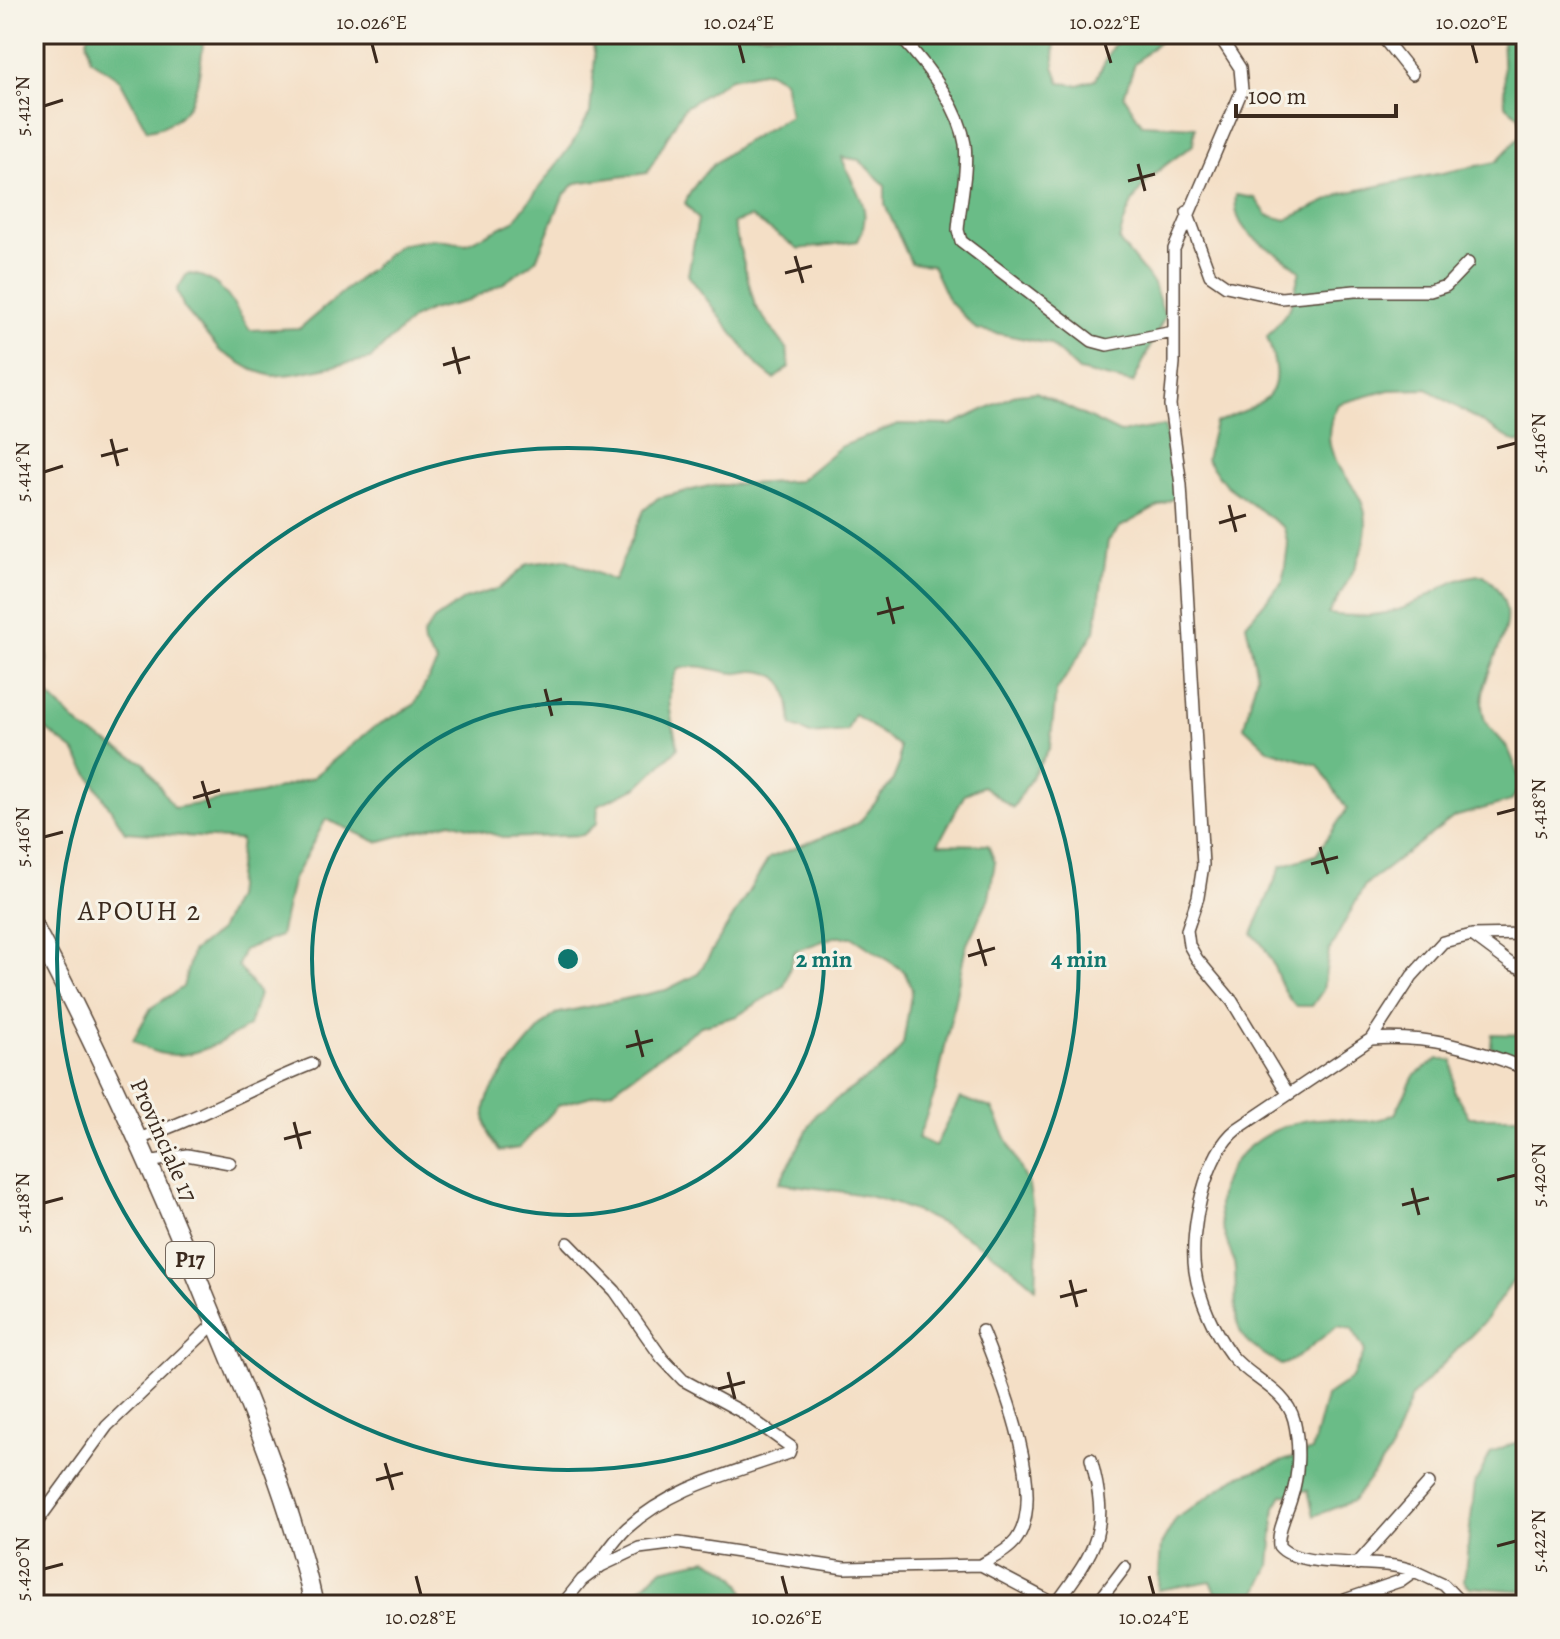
<svg xmlns="http://www.w3.org/2000/svg" width="1560" height="1639" viewBox="0 0 1560 1639" font-family="Alegreya,serif">
  <style>
    .forest { fill: #6abc87; stroke: #527352; stroke-width: 2 }
    .lines { fill: none; stroke-linecap: round; stroke-linejoin: round }
    .street-casing { stroke: #574537; stroke-width: 14 }
    .primary-casing { stroke: #574537; stroke-width: 21 }
    .street { stroke: #fff; stroke-width: 11 }
    .primary { stroke: #fff; stroke-width: 18 }
    .ticks { fill: none; stroke: #3b2a1e; stroke-width: 3 }
    .ring { fill: none; stroke: #0f766e; stroke-width: 4 }
    .labels { text-anchor: middle; dominant-baseline: central; stroke-width: 6; stroke-linejoin: round; paint-order: stroke }
    .shield { fill: #f7f3e8; stroke: #73665b; stroke-width: 2 }
    .shield-label { font-size: 22px; font-weight: bold; fill: #3b2a1e }
    .street-label { font-size: 24px; fill: #3b2a1e; stroke: #f7f3e8 }
    .quarter-label { font-size: 28px; letter-spacing: 2px; fill: #3b2a1e; stroke: #f7f3e8 }
    .centre { fill: #0f766e; stroke: #f7f3e8; stroke-width: 4 }
    .ring-label { font-size: 24px; text-anchor: middle; font-weight: bold; fill: #0f766e; stroke: #f7f3e8; stroke-width: 6; stroke-linejoin: round; paint-order: stroke }
    .neatline { fill: none; stroke: #3b2a1e; stroke-width: 3 }
    .ticks-label { font-size: 20px; text-anchor: middle; fill: #3b2a1e }
  </style>
  <rect width="100%" height="100%" fill="#f7f3e8"/>
  <filter id="ink" filterUnits="userSpaceOnUse"><feTurbulence type="fractalNoise" baseFrequency=".0125" numOctaves="2"/><feDisplacementMap in="SourceGraphic" scale="16" xChannelSelector="R" yChannelSelector="G"/><feConvolveMatrix kernelMatrix="1 2 1 2 8 2 1 2 1" color-interpolation-filters="sRGB"/></filter>
  <filter id="wash" filterUnits="userSpaceOnUse"><feTurbulence type="fractalNoise" baseFrequency=".006" numOctaves="4" result="noise"/><feDisplacementMap in="SourceGraphic" scale="32" xChannelSelector="R" yChannelSelector="G"/><feGaussianBlur stdDeviation="1.8" result="paint"/><feColorMatrix in="noise" values="0 0 0 0 0 0 0 0 0 0 0 0 0 0 0 0 0 1.4 0 .05"/><feComposite in="paint" operator="in"/></filter>
  <g filter="url(#wash)">
    <rect width="100%" height="100%" fill="#f4dfc6"/>
    <path class="forest" d="M89 34H204C199 77 199 123 147 130L120 80 90 59 87 40Z
      M591 34H1055L1054 66 1060 83 1079 85 1096 79 1112 47 1126 34H1167L1135 63 1124 96 1142 124 1195 127 1193 145C1152 174 1130 189 1119 241L1153 283 1165 316 1133 383 1079 371 1050 344 976 329 948 300 932 265 911 263 885 205V185L859 160 842 157C852 190 876 205 858 241L799 249 751 217 733 223 755 306 787 349 789 367 774 379 759 367 688 275 698 219 685 203C704 159 750 140 790 116L784 80 767 71 731 78 684 108 647 173 576 183 563 196 536 260 504 283 468 301 430 310 412 319 370 359 293 374 272 376 253 370 220 351 184 308 177 290 187 274C221 275 233 304 250 330L300 328 399 245 432 239 466 244 514 221 572 144 590 113 595 57Z
      M1502 34H1526V443L1515 442 1427 389 1389 390 1338 404C1307 462 1366 478 1366 523 1366 557 1345 586 1328 614 1351 617 1375 617 1398 610 1429 600 1450 575 1484 575 1539 621 1474 663 1483 714 1485 727 1501 737 1508 749 1514 760 1517 773 1522 784L1511 801 1454 817 1365 885 1329 951 1323 990 1312 1006H1295C1275 984 1275 952 1252 934L1281 866 1316 855 1347 809 1318 765 1269 750 1244 727 1257 675 1246 624 1283 581 1288 545 1284 528 1226 485 1206 459 1215 423C1267 400 1289 400 1267 337L1290 308 1300 271C1275 246 1230 238 1236 195L1255 198 1267 215 1286 220 1344 193 1496 162 1523 133 1519 116 1505 105Z
      M1036 392 1120 433 1165 426 1176 497 1120 527 1108 541 1095 631 1056 692 1050 747 1013 808 983 786 965 794 938 844 988 845 995 862 989 898 966 946 936 1090 918 1138 935 1146 960 1098 992 1108 1029 1186 1038 1238 1036 1288C992 1248 934 1214 876 1198 845 1190 811 1188 779 1183L816 1114 892 1060 903 1044 912 989 904 971 852 937H834L795 951 784 986 737 1016 701 1026 613 1090 559 1105 519 1148 500 1151C489 1138 480 1116 488 1098 497 1077 537 1030 555 1014L666 990 698 974 769 858 859 823 892 782 899 765V746L854 714 847 731 810 734 792 726C789 699 789 671 754 671 748 671 741 674 735 673 711 671 703 662 678 669 662 696 672 719 678 748L638 787 598 805 597 823 583 835 506 838 451 822 377 842 326 819 292 881 280 936 243 950 238 966 259 994 249 1026C211 1048 174 1071 133 1040L151 1008 183 987 192 952 219 931 235 897 241 840 125 832 74 751 34 720V559L47 638 46 693 83 729 144 763 174 808 260 794 312 778 374 727 414 705 437 663 424 645 423 636 434 620 465 599 500 588 528 564 565 559 614 581 644 510 658 498 709 486 799 481 840 447 898 424 952 425 1017 394Z
      M1492 1034 1526 1035V1060L1491 1047Z
      M1438 1059 1453 1061 1454 1091 1469 1117H1526V1263L1483 1323 1411 1397 1390 1452 1353 1501 1314 1516 1308 1490 1282 1495 1275 1507 1270 1566 1257 1592 1245 1597 1216 1593 1211 1581 1158 1590 1161 1545 1176 1519 1237 1477 1312 1451 1326 1396 1352 1378 1365 1351 1352 1329 1338 1326C1320 1337 1298 1361 1281 1365 1270 1357 1254 1350 1246 1340 1229 1322 1239 1286 1234 1263 1229 1245 1218 1222 1219 1204 1221 1154 1273 1123 1317 1119 1348 1116 1361 1129 1395 1114L1414 1076Z
      M1526 1439V1591L1470 1587 1464 1581 1475 1484 1491 1452Z
      M707 1559C729 1570 745 1580 747 1605H621L662 1569Z"/>
  </g>
  <g filter="url(#ink)">
    <g class="lines">
      <g class="street-casing">
        <path id="street" d="M898 34C924 62 959 105 965 144 968 171 960 203 958 230L961 241 1092 341 1107 345 1173 332
          M1218 34 1240 68 1242 90 1174 249V363L1170 405 1181 485 1203 865 1198 897 1187 930 1189 945 1197 959 1232 1001 1287 1092
          M1380 34 1412 74
          M1187 212 1210 275 1226 286 1281 298 1355 291H1430L1446 286 1468 263
          M1472 935 1511 964 1526 970
          M1371 1039C1427 1035 1474 1048 1526 1069
          M138 1139C198 1119 253 1087 312 1064
          M149 1162 187 1155 230 1163
          M568 1243 615 1291 662 1358 683 1380 742 1412 791 1447 789 1453C731 1474 674 1486 627 1528 614 1540 603 1558 592 1572
          M34 1526 107 1426 216 1322
          M1357 1564 1429 1483
          M981 1565C992 1558 1008 1551 1016 1540 1049 1495 1000 1376 982 1331
          M1414 1571 1444 1585 1463 1605
          M1056 1604C1098 1547 1110 1530 1091 1459
          M562 1605 582 1580 601 1566 639 1548 679 1543 844 1568 981 1565 1057 1605
          M1096 1605 1125 1567
          M1330 1605 1400 1581 1414 1571C1382 1557 1299 1571 1279 1546 1277 1531 1287 1513 1291 1499 1299 1475 1300 1445 1294 1420 1286 1389 1249 1378 1231 1355 1214 1332 1199 1299 1195 1271 1189 1231 1205 1154 1237 1129L1371 1039 1412 976 1443 942 1472 935 1526 934"/>
      </g>
      <g class="primary-casing">
        <path id="primary" d="M34 927C99 1049 155 1174 207 1302 248 1400 291 1500 314 1605"/>
      </g>
      <use href="#street" class="street"/>
      <use href="#primary" class="primary"/>
    </g>
  </g>
  <path class="ticks" d="M372 44 377 63M739 44 744 63M1105 44 1111 63M1472 44 1477 63M44 106 63 100M1138 164 1145 191M1128 181 1155 174M795 256 803 283M785 273 812 266M453 347 460 374M443 365 470 357M111 439 118 466M1497 448 1516 443M101 456 128 449M44 472 63 466M1229 505 1236 532M1219 523 1246 515M887 597 894 624M877 614 904 607M545 689 552 716M535 706 562 699M202 781 210 808M193 798 220 790M1497 814 1516 809M44 837 63 832M1320 847 1328 874M1311 864 1338 857M978 939 986 966M968 956 995 948M636 1030 643 1057M626 1047 653 1040M294 1122 301 1149M284 1139 311 1132M1497 1180 1516 1175M1412 1188 1419 1215M44 1203 63 1198M1402 1205 1429 1198M1070 1280 1077 1307M1060 1297 1087 1290M728 1372 735 1399M718 1389 745 1382M385 1463 393 1490M376 1480 403 1473M1497 1546 1516 1541M44 1569 63 1564M416 1576 421 1595M782 1576 787 1595M1149 1576 1154 1595"/>
  <g class="ring">
    <circle cx="568" cy="959" r="256"/>
    <circle cx="568" cy="959" r="511"/>
  </g>
  <g class="labels">
    <rect class="shield" x="166" y="1242" width="48" height="36" rx="6"/>
    <g class="shield-label">
      <text x="190" y="1260">P17</text>
    </g>
    <g class="street-label">
      <text transform="translate(164 1140) rotate(66)">Provinciale 17</text>
    </g>
    <g class="quarter-label">
      <text x="140" y="911">APOUH 2</text>
    </g>
  </g>
  <circle cx="568" cy="959" r="12" class="centre"/>
  <g class="ring-label">
    <text x="824" y="967">2 min</text>
    <text x="1079" y="967">4 min</text>
  </g>
  <rect width="1560" height="1639" fill="none" stroke="#f7f3e8" stroke-width="88"/>
  <path d="M1236 104v12h160v-12" fill="none" stroke="#3b2a1e" stroke-width="4"/>
  <text x="1248" y="104" font-size="24" fill="#3b2a1e" stroke="#f7f3e8" stroke-width="6" paint-order="stroke">100 m</text>
  <rect x="44" y="44" width="1472" height="1551" class="neatline"/>
  <g class="ticks-label">
    <text x="372" y="29">10.026°E</text>
    <text x="739" y="29">10.024°E</text>
    <text x="1105" y="29">10.022°E</text>
    <text x="1472" y="29">10.020°E</text>
    <text transform="translate(22 106) rotate(-90)" y="7">5.412°N</text>
    <text transform="translate(1538 443) rotate(-90)" y="7">5.416°N</text>
    <text transform="translate(22 472) rotate(-90)" y="7">5.414°N</text>
    <text transform="translate(1538 809) rotate(-90)" y="7">5.418°N</text>
    <text transform="translate(22 837) rotate(-90)" y="7">5.416°N</text>
    <text transform="translate(1538 1175) rotate(-90)" y="7">5.420°N</text>
    <text transform="translate(22 1203) rotate(-90)" y="7">5.418°N</text>
    <text transform="translate(1538 1541) rotate(-90)" y="7">5.422°N</text>
    <text transform="translate(22 1569) rotate(-90)" y="7">5.420°N</text>
    <text x="421" y="1624">10.028°E</text>
    <text x="787" y="1624">10.026°E</text>
    <text x="1154" y="1624">10.024°E</text>
  </g>
</svg>
